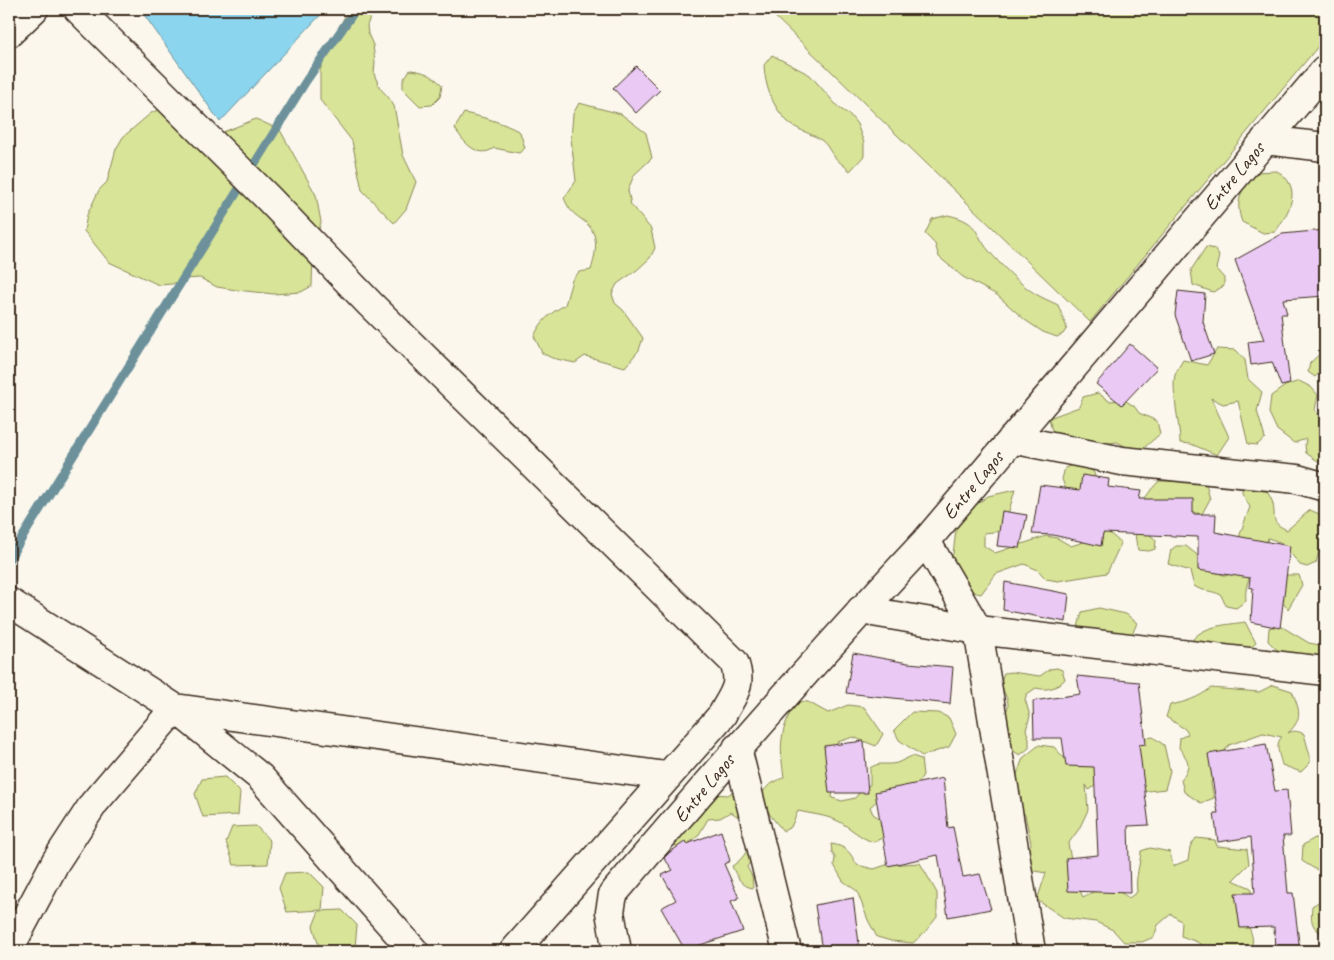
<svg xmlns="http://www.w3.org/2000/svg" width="1334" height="960" viewBox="0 0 1334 960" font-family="Caveat,sans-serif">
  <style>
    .green { fill: #d8e497; stroke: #8a875a }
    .water { fill: #8cd5ee; stroke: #6c919b }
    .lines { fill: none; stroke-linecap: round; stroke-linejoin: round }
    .stream { stroke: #6c919b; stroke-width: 9 }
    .building { fill: #eac9f5; stroke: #3b2a1e }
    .minor-casing { stroke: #3b2a1e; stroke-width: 31 }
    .minor { stroke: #fbf7ec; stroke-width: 28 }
    .labels { text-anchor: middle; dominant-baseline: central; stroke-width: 4.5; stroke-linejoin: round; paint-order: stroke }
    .street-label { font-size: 20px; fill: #3b2a1e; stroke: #fbf7ec }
  </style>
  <rect width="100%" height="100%" fill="#fbf7ec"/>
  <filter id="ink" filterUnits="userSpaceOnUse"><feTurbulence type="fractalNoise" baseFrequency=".02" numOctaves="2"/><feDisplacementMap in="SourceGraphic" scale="10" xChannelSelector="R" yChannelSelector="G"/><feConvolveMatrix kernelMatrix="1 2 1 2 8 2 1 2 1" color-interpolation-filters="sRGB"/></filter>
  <g filter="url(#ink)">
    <path class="green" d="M349 9H374L367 25 368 34 373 45 375 62 374 74 380 88 389 98 394 106 403 155 416 182 406 209 394 223 362 190 352 141 320 100V70L330 43Z
      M767 9H1325V38L1090 322Z
      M772 55 810 75 839 108 850 115 857 124 864 143V156L850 171C845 166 837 161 833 155 829 150 827 144 821 140 811 133 796 130 787 121 772 106 765 86 764 65Z
      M410 70C424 71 432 75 442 85L440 97 432 105 420 106 403 89V80Z
      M579 103 621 114 646 133 652 158 634 175 628 190 631 205 651 229 655 248 650 258 637 270 617 284 612 294 615 303 623 310 643 338 639 350 625 367 585 356 575 363 552 358 542 353 534 336C542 320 550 313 565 305L572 280 579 272 591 270C596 253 600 234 585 222 573 213 570 212 564 198L576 181 571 139 573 114Z
      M165 107 218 134 256 119 280 130 316 195 321 222 313 251 312 286 301 292 274 294 236 290 217 287 200 278 184 279 172 284 159 285 109 262 84 231 87 215 99 190 107 182 116 149 123 137 151 113Z
      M464 113C483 117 502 122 520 132L525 148 519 153 494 148C478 160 462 141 455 128Z
      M1277 171C1304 187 1289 213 1275 232L1263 233 1242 222C1234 200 1242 189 1255 172Z
      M948 215C979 222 973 231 989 251 999 263 1021 285 1034 293 1042 298 1050 301 1058 305L1067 328 1063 334 1057 337 1043 332 1025 320 997 295 963 277 939 257 935 244 925 234 932 219Z
      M1206 247 1215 249 1219 256 1216 269 1224 278V286L1213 292 1193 285 1191 270Z
      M1217 349 1236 350 1245 360 1248 379 1262 392 1257 411 1265 438 1257 445 1248 444 1238 401 1223 404 1211 398 1229 437 1217 455 1191 444 1180 443C1180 424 1171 390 1175 375 1177 370 1180 365 1183 360L1207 365Z
      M1325 349V367L1315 377 1308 372 1310 363Z
      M1299 381 1311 387 1318 395 1315 410 1325 426V466L1306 453 1305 445 1306 439 1294 443 1277 430 1269 413 1271 396 1285 386Z
      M1098 393 1109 401 1124 400 1134 406 1139 413 1157 421 1160 434 1138 453 1117 442 1096 445 1064 440 1052 431 1049 418 1079 407 1083 397Z
      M1077 463 1093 471 1097 481 1090 492 1067 493 1062 479 1065 468Z
      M1204 477 1210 499 1202 514 1189 512 1150 535 1156 540 1155 549 1149 551 1138 550C1130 523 1140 500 1159 481H1183Z
      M1243 483 1266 489C1268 494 1272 499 1273 504 1276 519 1270 522 1287 530L1310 510 1324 516 1325 540 1321 543 1316 563 1307 567 1300 565 1282 543 1268 538C1261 560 1243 577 1246 601L1236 608 1226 606 1221 595C1212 590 1203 592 1194 586L1190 571 1168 564 1171 550 1176 546H1186L1196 554 1208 570 1227 576 1239 554 1240 534 1250 507 1242 493Z
      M1015 490 1003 531 984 533V546L995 553 1046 536 1057 538 1071 546 1093 539 1106 530 1121 543 1107 573 1058 581 1046 579 1038 570 1024 564 996 574 981 594 964 590 945 565 953 554 956 530 961 516 988 496Z
      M1284 575H1299L1302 585 1288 609 1275 594Z
      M1099 608 1126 614 1137 623 1131 637 1100 638 1078 627 1082 612Z
      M1245 622 1256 643 1248 650 1191 642C1202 625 1227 625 1245 622Z
      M1279 625 1309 643 1325 646V662L1277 650 1268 641 1269 628Z
      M1057 668 1062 670 1065 679C1058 688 1047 691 1036 688L1027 694 1025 699 1030 716 1026 730 1029 738V748L1020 755 1010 749V732L1000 721C1002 717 1005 713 1007 710 1012 697 996 689 1004 673L1011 672 1040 676 1050 669Z
      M1273 685 1292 691C1299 709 1304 718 1288 733 1293 730 1298 731 1304 734L1310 756V763L1301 772 1282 765C1280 756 1274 744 1282 737L1263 733 1229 745 1216 763 1211 783 1214 798 1201 803 1184 792 1181 780C1191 765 1190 762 1179 748L1180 738 1188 734 1185 729 1166 717 1170 705C1186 702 1198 698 1211 688L1259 692Z
      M796 701 808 702 828 713 848 705 864 707 883 734 876 746 853 737 838 742 832 753 834 781 832 798 842 801 855 798 862 789 870 785V768C880 761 886 766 897 763 902 761 907 758 912 756L921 759 923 775 912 792 880 798 870 807 873 814 893 827 889 835 873 842C860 838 850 827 838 821 825 815 811 814 798 811L791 827 783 831 770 815 761 794 769 785 784 777C779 744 780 731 796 701Z
      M912 712 939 713 949 718 956 734 949 747 922 756 899 740 894 730Z
      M1153 737 1164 745 1170 771 1165 789 1140 792 1099 783 1089 790 1086 785 1088 810 1079 829 1068 844 1076 883 1083 897C1102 887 1110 884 1129 898L1137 892C1135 876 1140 867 1141 851L1150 848 1170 852 1173 866 1188 860 1190 847 1196 838 1215 840 1217 846 1247 849 1249 864 1233 880 1251 888 1252 905 1243 917C1250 929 1256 938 1250 951H1212L1197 942 1181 936 1182 922 1171 914 1158 925 1154 937 1142 942H1124L1113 930 1096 922 1064 918 1037 900 1046 873 1029 870 1026 856 1031 843 1025 815 1015 798 1017 774 1023 758 1039 745 1054 747 1068 762 1131 740Z
      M225 777 240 792 238 815 203 817 195 794 202 779Z
      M739 787 743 800 765 838 747 867 752 876 753 888C742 887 736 876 732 866 747 857 758 837 744 822 741 818 735 815 731 812L720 818 708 819 698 836 679 851 673 841 683 833 689 815 704 800 714 794 728 795Z
      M256 826 270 841 268 864 234 865 226 842 232 827Z
      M1315 838 1325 840V870L1323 871 1315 869 1302 861 1303 845Z
      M831 844C846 846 850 852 857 865L874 869 886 865 920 863 937 893V917L925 932 913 943 891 941 877 937 868 920 857 891 843 881 834 865 835 858 832 852Z
      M309 872 324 887 322 910 287 912 279 888 285 873Z
      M1325 898V932L1321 933C1310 926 1311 918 1312 906Z
      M342 910 357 925 355 948 320 950 313 926 319 911Z"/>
    <path class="water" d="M140 9H326L220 122Z"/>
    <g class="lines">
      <path class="stream" d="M9 559 306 81 356 9"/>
    </g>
    <path class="building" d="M636 66 660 90 636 113 613 88Z
      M1325 230V296L1283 299 1287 314H1281L1290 384 1281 386 1272 362 1251 365 1248 342 1264 340 1235 260 1282 234Z
      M1178 291 1205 294 1203 322 1214 354 1191 361 1175 315Z
      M1130 344 1157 368 1122 405 1096 384Z
      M1082 475 1109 479 1108 487 1141 491 1139 499H1193V514H1216L1215 532 1290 546 1280 628 1251 622 1253 588 1249 587 1250 578 1198 570V537L1103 533 1101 546 1053 535 1032 534 1040 485 1080 490Z
      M1002 511 1027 515 1020 548 997 546Z
      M1005 582 1069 594 1066 622 1003 610Z
      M853 653 908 663 953 667 950 704 846 693Z
      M1077 676 1139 682 1146 744 1139 745 1149 825 1128 826 1130 893 1068 891 1066 858 1098 855 1094 767 1066 766 1062 738H1034L1033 701 1080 694Z
      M864 741 868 793H829L824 746Z
      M1266 744 1275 791 1287 790 1291 836H1283L1288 893H1293L1300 951H1275L1274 927 1240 928 1235 893H1255L1251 837 1218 842 1214 813H1218L1208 754Z
      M943 778 948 828 953 827 963 877 980 874 991 909 948 917 938 855 888 866 875 792Z
      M721 831 730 861 724 864 739 898 731 901 743 931 685 950 661 908 676 900 662 875 673 870 664 858 670 852 686 841 687 844Z
      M853 898 860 951H822L815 905Z"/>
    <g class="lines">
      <g class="minor-casing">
        <path id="minor" d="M78 9 268 198 370 304 734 662C743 686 733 694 722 715L514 951
          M9 33 34 9
          M1265 140 1325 147
          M1012 439 1122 461 1297 479 1325 487
          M926 541 978 630 1031 951
          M9 602 175 708 260 777 414 951
          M861 610 978 630 1325 671
          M737 748 787 951
          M10 951 14 940 56 861 94 803 175 708 666 776
          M617 951 610 912 613 894C715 774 818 656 926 541L1325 70"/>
      </g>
      <use href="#minor" class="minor"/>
    </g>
  </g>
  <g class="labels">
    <g class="street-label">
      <text transform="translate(1234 176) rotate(-50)">Entre Lagos</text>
      <text transform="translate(973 485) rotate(-50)">Entre Lagos</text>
      <text transform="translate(704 788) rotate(-50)">Entre Lagos</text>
    </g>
  </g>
  <rect width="1334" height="960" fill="none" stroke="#fbf7ec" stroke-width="30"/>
  <rect x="15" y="15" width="1304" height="930" fill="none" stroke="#3b2a1e" stroke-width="2" filter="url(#ink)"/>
</svg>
